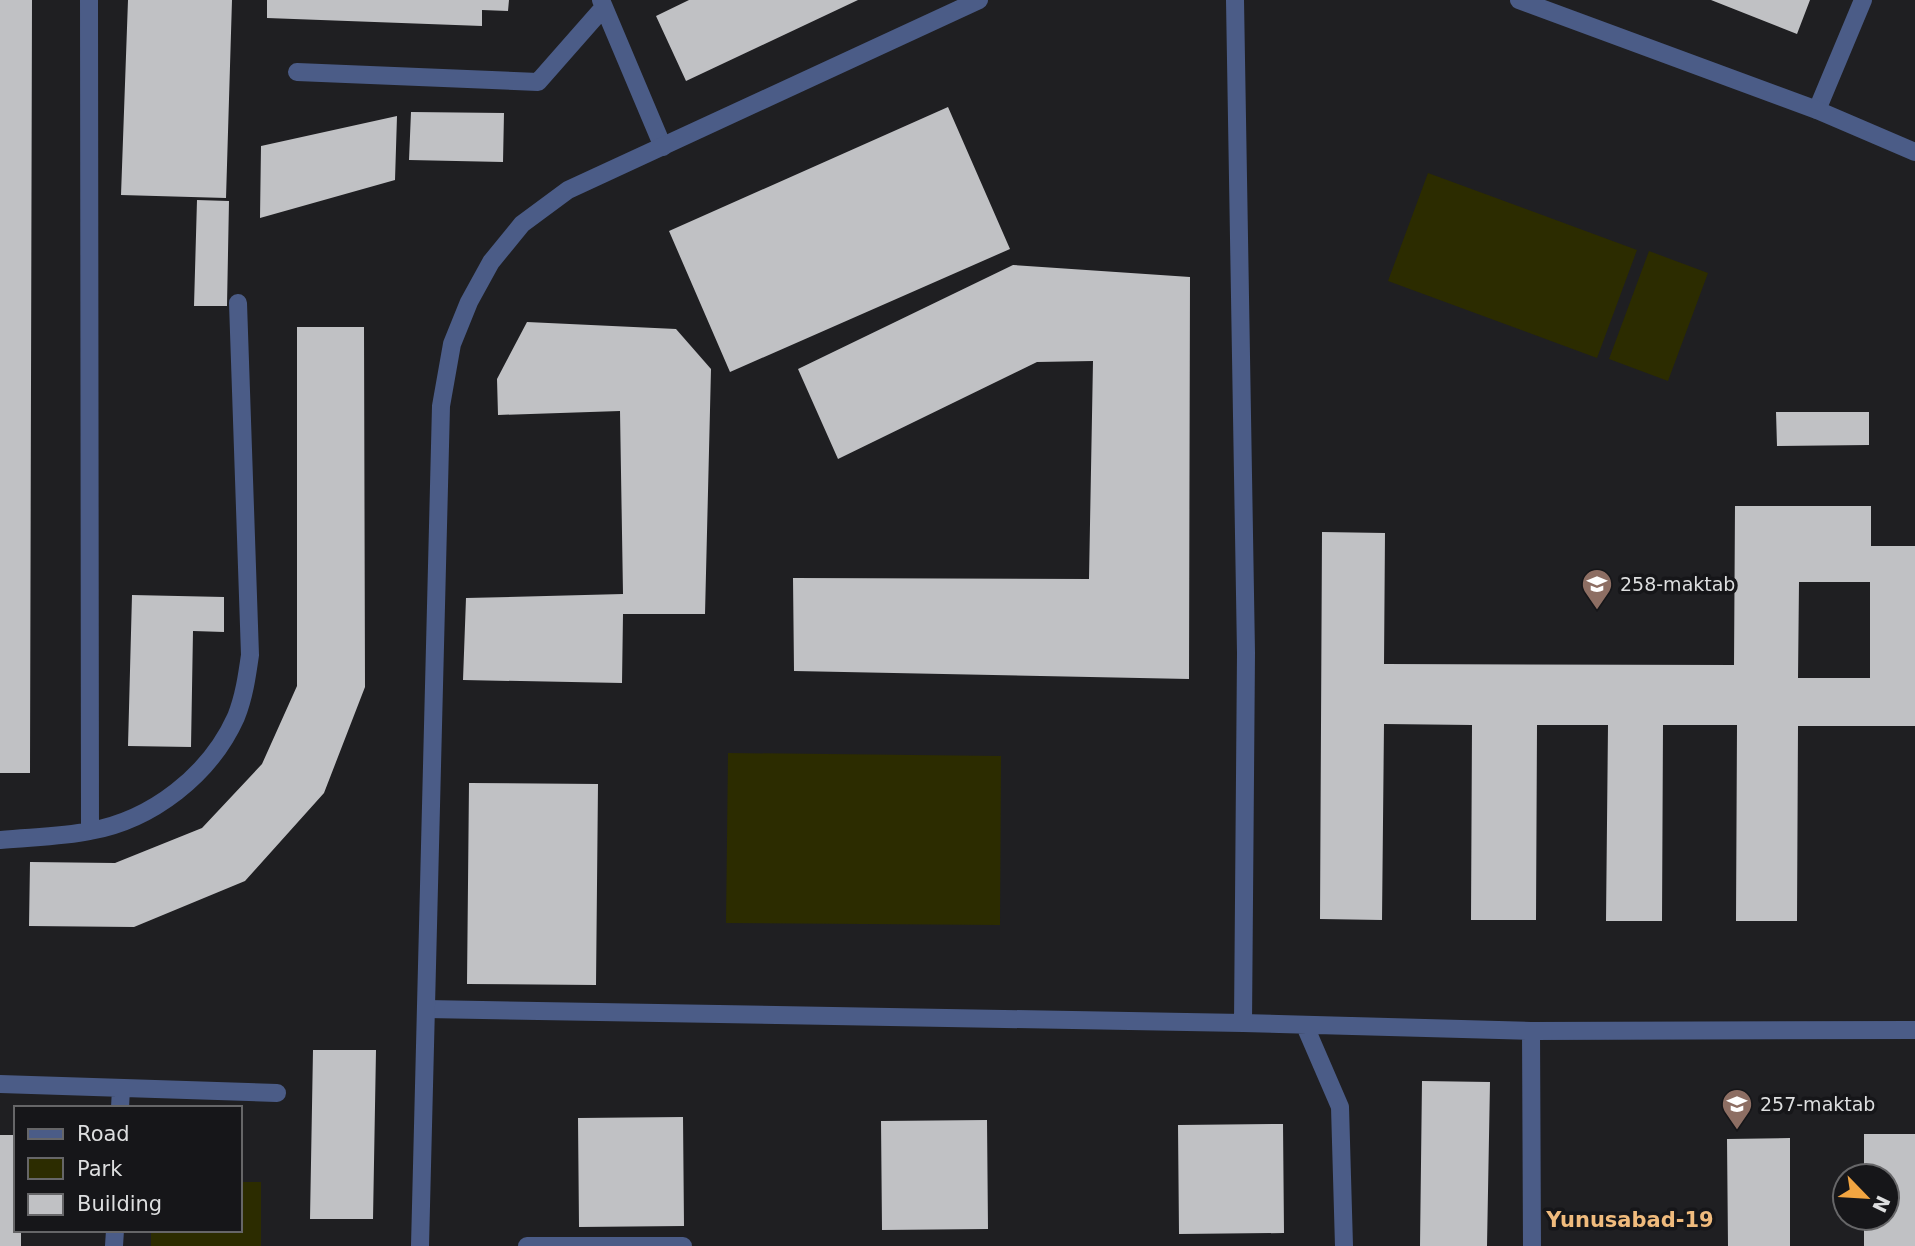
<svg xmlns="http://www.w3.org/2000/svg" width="1915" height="1246" viewBox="0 0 1915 1246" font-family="'DejaVu Sans',sans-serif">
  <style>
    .green { fill: #2c2c00 }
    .building { fill: #c0c1c4; fill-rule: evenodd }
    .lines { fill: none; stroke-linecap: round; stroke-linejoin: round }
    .service { stroke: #4b5c87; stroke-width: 18 }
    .minor { stroke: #4b5c87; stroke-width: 18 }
    .labels { text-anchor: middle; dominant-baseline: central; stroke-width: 7; stroke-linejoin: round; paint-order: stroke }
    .poi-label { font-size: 19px; fill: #dddedf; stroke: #161619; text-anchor: start }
    .neighbourhood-label { font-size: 21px; font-weight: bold; fill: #f0bb7d; stroke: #161619 }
  </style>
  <rect width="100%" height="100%" fill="#1f1f22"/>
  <path class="green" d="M1428 173 1637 250 1597 358 1388 281Z
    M1649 251 1708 273 1668 381 1609 359Z
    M728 753 1001 756 1000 925 726 923Z
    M240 1182H261V1246H151V1230H240Z"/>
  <path class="building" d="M0 0H32L30 773H0Z
    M128 0H232L226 198 121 195Z
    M267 0H509L508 11 482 10V26L267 18Z
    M689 0H858L686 81 656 16Z
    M1711 0H1810L1797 34Z
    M948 107 1010 249 730 372 669 231Z
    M411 112 504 113 503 162 409 160Z
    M397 116 395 180 260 218 261 146Z
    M197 200 229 201 227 306H194Z
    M1013 265 1190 277 1189 679 794 671 793 578 1089 579 1093 361 1037 362 838 459 798 369Z
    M527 322 676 329 711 369 705 614H623L622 683 463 680 466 598 623 594 620 411 498 415 497 379Z
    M297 327H364L365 687 324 793 245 881 134 927 29 926 30 862 115 863 202 828 262 764 297 686Z
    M1776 412H1869V445L1777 446Z
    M1735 506H1871V546H1915V726H1798L1797 921H1736L1737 725H1663L1662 921H1606L1608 725H1537L1536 920H1471L1472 725 1384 724 1382 920 1320 919 1322 532 1385 533 1384 664 1734 665ZM1799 582H1870V678H1798Z
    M132 595 224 597V632L193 631 191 747 128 746Z
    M469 783 598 784 596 985 467 984Z
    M313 1050H376L373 1219H310Z
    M1422 1081 1490 1082 1487 1246H1420Z
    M683 1117 684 1226 579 1227 578 1118Z
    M987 1120 988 1229 882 1230 881 1121Z
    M1283 1124 1284 1233 1179 1234 1178 1125Z
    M1864 1134H1915V1246H1864V1218H1887V1176H1864Z
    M0 1135H16V1230H21V1246H0Z
    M1790 1138V1246H1728L1727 1139Z"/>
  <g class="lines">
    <path class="service" d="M89 0 90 831
      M601 0 663 147
      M1235 0 1246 653 1243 1023
      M297 72 538 82 604 7
      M1817 110 1863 0
      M0 840C30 837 61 837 90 831 152 820 210 775 236 717 244 697 247 676 250 655L238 303
      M426 1009 1243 1023 1531 1031 1915 1030
      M1305 1026 1340 1107 1344 1246
      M1531 1031 1532 1246
      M0 1084 277 1093
      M120 1108 121 1088
      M114 1246 115 1230
      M527 1246H683"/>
    <path class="minor" d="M1519 0 1817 110 1915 152
      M420 1246 441 406 452 344 469 302 491 262 522 224 568 190 979 0"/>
  </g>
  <defs>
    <g id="school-pin" transform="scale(1.575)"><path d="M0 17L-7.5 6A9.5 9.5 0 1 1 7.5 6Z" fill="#8d6e63" stroke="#161619"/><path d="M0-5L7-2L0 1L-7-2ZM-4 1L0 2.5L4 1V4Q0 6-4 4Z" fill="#fff"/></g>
  </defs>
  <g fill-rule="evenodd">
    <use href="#school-pin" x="1597" y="584"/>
    <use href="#school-pin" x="1737" y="1104"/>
  </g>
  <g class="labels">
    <g class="poi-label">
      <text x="1620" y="584">258-maktab</text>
      <text x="1760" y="1104">257-maktab</text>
    </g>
    <g class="neighbourhood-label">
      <text x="1630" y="1220">Yunusabad-19</text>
    </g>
  </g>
  <rect x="14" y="1106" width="228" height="126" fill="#161619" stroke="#666668" stroke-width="2"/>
  <rect x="28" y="1129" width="35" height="10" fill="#4b5c87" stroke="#666668" stroke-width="2"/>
  <text x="77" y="1141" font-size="21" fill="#dddedf">Road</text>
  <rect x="28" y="1158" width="35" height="21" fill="#2c2c00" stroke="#666668" stroke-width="2"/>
  <text x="77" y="1176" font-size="21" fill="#dddedf">Park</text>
  <rect x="28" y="1194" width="35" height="21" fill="#c0c1c4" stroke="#666668" stroke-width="2"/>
  <text x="77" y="1211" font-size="21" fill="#dddedf">Building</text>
  <g transform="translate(1866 1197) rotate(115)"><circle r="33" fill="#161619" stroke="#666668" stroke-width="2"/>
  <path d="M0-5L12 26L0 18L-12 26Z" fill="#f2a541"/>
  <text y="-10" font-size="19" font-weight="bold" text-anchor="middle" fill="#dddedf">N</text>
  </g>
</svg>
